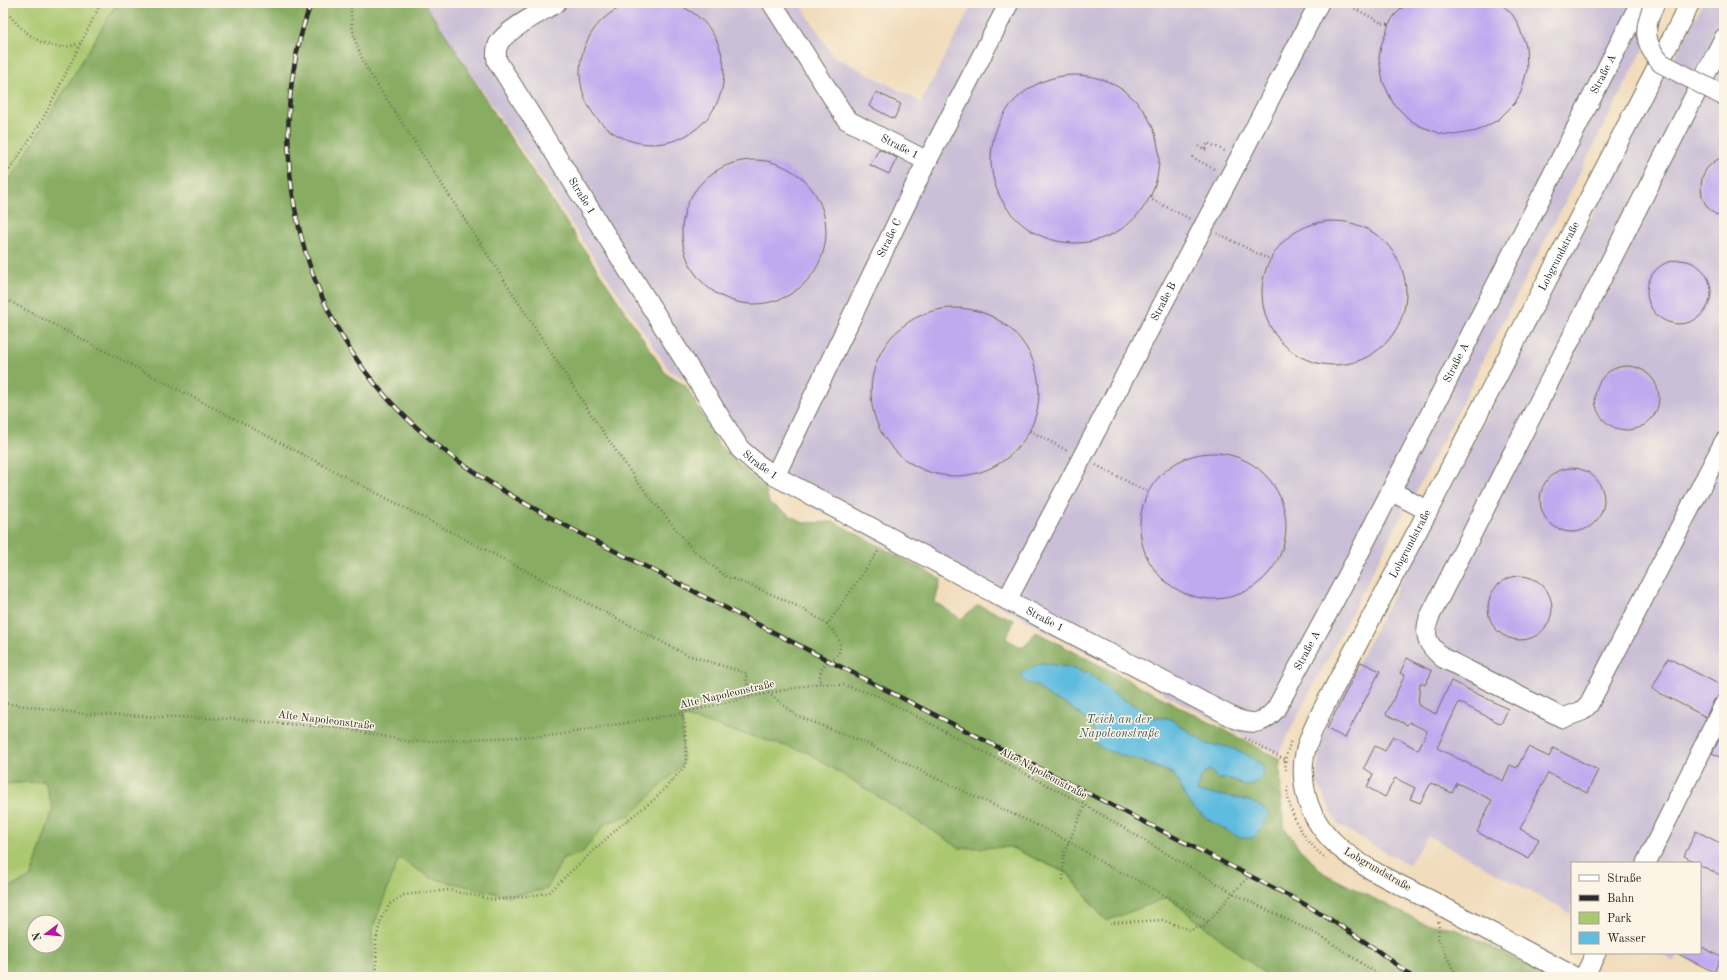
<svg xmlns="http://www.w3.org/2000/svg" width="1727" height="980" viewBox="0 0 1727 980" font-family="'Old Standard TT',serif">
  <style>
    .industrial { fill: #cabfd6 }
    .green { fill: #aac870; stroke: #6a7a4e }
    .forest { fill: #87ac62; stroke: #596c46; fill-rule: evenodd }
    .water { fill: #61bcdf; stroke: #467485 }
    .building { fill: #bfaaef }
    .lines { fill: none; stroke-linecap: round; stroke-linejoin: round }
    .minor-casing { stroke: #70695d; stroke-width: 21 }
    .path { stroke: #70695d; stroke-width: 2.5; stroke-dasharray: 1 3; stroke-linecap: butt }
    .minor { stroke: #fff; stroke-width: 19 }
    .rail-casing { stroke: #2b2b2b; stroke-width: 4.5 }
    .rail { stroke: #fcf5e5; stroke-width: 3; stroke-dasharray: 9; stroke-linecap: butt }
    .minor-bridge-casing { stroke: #70695d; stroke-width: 21; stroke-linecap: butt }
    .minor-bridge { stroke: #fff; stroke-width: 19 }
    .labels { text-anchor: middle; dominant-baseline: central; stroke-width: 3; stroke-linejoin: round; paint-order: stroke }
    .street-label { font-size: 11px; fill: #2b2b2b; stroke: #fcf5e5 }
    .water-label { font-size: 12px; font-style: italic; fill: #3b5661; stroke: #fcf5e5 }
  </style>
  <rect width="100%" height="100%" fill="#fcf5e5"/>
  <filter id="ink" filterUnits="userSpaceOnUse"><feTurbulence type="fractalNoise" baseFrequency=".025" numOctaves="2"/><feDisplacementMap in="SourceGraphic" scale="8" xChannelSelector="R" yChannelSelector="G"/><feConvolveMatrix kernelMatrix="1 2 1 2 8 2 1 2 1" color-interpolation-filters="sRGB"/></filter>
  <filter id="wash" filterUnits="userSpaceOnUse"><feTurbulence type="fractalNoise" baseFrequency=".012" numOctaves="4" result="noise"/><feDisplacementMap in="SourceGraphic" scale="16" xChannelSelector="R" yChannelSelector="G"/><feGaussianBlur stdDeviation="0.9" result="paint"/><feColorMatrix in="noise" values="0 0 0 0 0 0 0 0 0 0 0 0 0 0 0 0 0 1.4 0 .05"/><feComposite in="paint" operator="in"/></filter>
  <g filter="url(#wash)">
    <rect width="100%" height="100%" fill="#f1dcbb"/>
    <path class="industrial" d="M424 3H800L832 55 921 102 973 3H1667L1415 494 1403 506 1404 511 1278 754 764 481 732 451 690 383 669 370Z
      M1703 3H1724V977L1678 954 1674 961 1659 953H1700V863H1572V914L1428 836 1408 865 1337 824 1316 780 1320 747 1325 726Z"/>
    <path class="green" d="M3 3H117L16 171 3 189Z
      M682 716 807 752 960 848 1010 847 1068 874 1106 921 1167 897 1269 977H374L372 930 399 857 431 878 508 896 547 889 563 858 581 854 606 823 632 814Z
      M45 781 53 810 31 877 3 891V784Z"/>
    <path class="forest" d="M117 3H424L454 47 491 108 666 374 686 386 719 445 766 490 769 503 803 523 834 522 941 579 935 602 961 619 978 605 1014 620 1006 639 1023 648 1036 632 1280 759 1281 802 1284 827 1299 848 1325 874 1425 924 1454 928 1551 977H1269L1168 897 1106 921 1068 873 1010 847 960 848 807 752 682 716 683 764 632 814 606 823 581 854 563 858 547 889 508 896 431 878 399 858 372 930 374 977H3V891L31 877 53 810 45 781 3 784V189L16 171ZM1041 663 1068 667 1090 674 1113 693 1155 718H1169L1208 745H1220L1244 786 1230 778 1218 779 1210 770C1200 774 1198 782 1197 792L1251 801 1209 820C1191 805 1184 795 1174 775L1095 742 1093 724 1064 703 1051 698 1036 685ZM34 922H58V946H34Z"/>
    <path class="water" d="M1041 663 1068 667 1090 674 1113 693 1155 718H1169L1208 745H1220L1231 748 1246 754 1263 766 1262 778C1247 792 1245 783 1231 779 1227 778 1222 779 1218 779L1210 770C1200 774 1198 782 1197 792 1215 795 1260 797 1269 815L1263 827 1253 838H1240L1209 820 1194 808 1183 793 1174 774 1147 763 1103 749 1095 742 1093 724 1064 703 1051 698 1036 685 1026 683 1021 673Z"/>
    <g id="blocks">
      <path class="building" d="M580 72a72 72 0 1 1 144 0a72 72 0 1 1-144 0Z
        M1407 3H1500L1512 14 1518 24 1526 46 1527 70 1521 92 1515 103 1498 120 1477 131 1454 135 1442 134 1420 126 1410 120 1393 103 1383 82 1379 58 1381 46 1389 24 1394 16Z
        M991 159a84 84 0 1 1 168 0a84 84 0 1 1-168 0Z
        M876 92 901 104 894 119 869 106Z
        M879 149 897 158 889 174 870 165Z
        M1724 156V218L1715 214 1707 207 1702 197 1701 187 1702 177 1707 168 1715 161Z
        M682 232a72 72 0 1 1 144 0a72 72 0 1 1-144 0Z
        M1262 293a72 72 0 1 1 144 0a72 72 0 1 1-144 0Z
        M1647 292a32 32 0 1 1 64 0a32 32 0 1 1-64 0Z
        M871 392a84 84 0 1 1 168 0a84 84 0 1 1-168 0Z
        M1595 398a32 32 0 1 1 64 0a32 32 0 1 1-64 0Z
        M1140 526a73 73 0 1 1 146 0a73 73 0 1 1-146 0Z
        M1540 500a32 32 0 1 1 64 0a32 32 0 1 1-64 0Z
        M1488 608a32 32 0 1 1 64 0a32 32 0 1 1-64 0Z
        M1407 658 1432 671 1425 685 1420 683 1418 705 1436 714 1451 681 1508 709 1501 724 1459 702 1437 748 1503 781 1510 765 1517 768 1528 747 1549 757 1553 748 1598 770 1587 793 1548 773 1520 829 1539 839 1529 859 1477 832 1492 800 1457 783 1452 793 1431 783 1420 803 1410 799 1415 788 1395 778 1385 797 1367 787 1373 774 1364 768 1375 746 1385 751 1393 736 1418 750 1427 731 1409 722 1407 725 1386 714 1405 675 1400 673Z
        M1668 658 1724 687 1722 695 1714 700 1706 717 1652 689Z
        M1361 662 1380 671 1345 738 1327 729Z
        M1724 730V759L1712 753Z
        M1696 831 1724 845V877L1700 865V863H1697L1684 856Z
        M1700 946 1721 957 1714 972 1676 953H1700Z"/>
    </g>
  </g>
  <g filter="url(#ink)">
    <use href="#blocks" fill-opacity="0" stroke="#70695d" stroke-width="1"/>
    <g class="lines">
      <g class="minor-casing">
        <g id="minor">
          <path id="s1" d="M556 3C543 11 506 30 499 43 496 48 496 55 497 61L740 449 756 463 775 476 1007 600 1236 719C1255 725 1263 724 1276 709L1347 577 1640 3"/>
          <path id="s2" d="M772 3 847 120 927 161"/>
          <path d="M1724 38 1429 618C1423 638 1428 645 1443 658L1563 718 1582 711 1589 704 1724 442"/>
          <path id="s3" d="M775 476 920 175 1009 3"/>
          <path d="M1391 491 1428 511"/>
          <path id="s4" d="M1007 600 1239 159 1319 3"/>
          <path d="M1646 863 1724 705"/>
          <path id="s5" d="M1575 977C1529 952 1482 928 1436 903 1388 878 1320 854 1306 795 1303 781 1302 767 1305 753 1309 735 1318 719 1326 703L1428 511 1690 3"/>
          <path d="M1584 977 1596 953"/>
        </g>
      </g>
      <path class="path" d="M351 3C350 29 356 46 367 69L593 417 636 480 693 550 725 576C750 586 840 616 840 646 840 664 818 655 820 683
        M1344 3 1382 23 1389 24
        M3 6C15 25 38 47 62 47 68 47 75 45 81 43L101 3
        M1198 146 1207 150
        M1205 149 1208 143 1225 151
        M1192 157 1216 170
        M3 180 43 119 81 43
        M1151 196 1153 200 1190 219
        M1217 233 1266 258 1271 257
        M3 298 687 655 746 673 749 697
        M1030 431 1068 451
        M1096 465 1149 493
        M827 625 879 550
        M768 693 797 716 864 742 933 777 1041 827 1078 847 1106 865 1149 886 1208 922
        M3 703 85 714 231 719 347 729 411 742 557 735 682 713 749 697 820 683 844 685 878 696 1085 805 1233 893 1324 938 1382 977
        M1245 738 1285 760
        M1286 770 1285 760 1291 740
        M1287 787C1288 816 1305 841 1326 859
        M1063 880 1064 853 1085 805
        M1439 922 1438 939 1457 977
        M1110 923 1162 920 1190 930 1204 927 1233 893 1250 875
        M377 977 376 941 381 919 390 904 404 895 448 890 496 900 548 893 620 826 656 798 686 765 685 725 682 713"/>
      <use href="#minor" class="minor"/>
      <g class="rail-casing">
        <path id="rail" d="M311 3C264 132 291 287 381 391 439 459 519 502 597 542 639 563 680 584 722 606 914 705 1107 802 1299 901 1339 924 1377 948 1412 977"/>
      </g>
      <use href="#rail" class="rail"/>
      <g class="minor-bridge-casing">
        <path id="minor-bridge" d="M1655 3C1643 27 1643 43 1661 63L1724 96"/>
      </g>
      <use href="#minor-bridge" class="minor-bridge"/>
    </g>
  </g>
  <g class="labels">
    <g class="street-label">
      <text stroke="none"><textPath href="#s1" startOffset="1871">Straße A</textPath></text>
      <text stroke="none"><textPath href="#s2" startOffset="198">Straße 1</textPath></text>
      <text stroke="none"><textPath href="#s1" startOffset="248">Straße 1</textPath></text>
      <text stroke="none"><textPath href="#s3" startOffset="264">Straße C</textPath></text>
      <text stroke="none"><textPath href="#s5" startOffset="933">Lobgrundstraße</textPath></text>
      <text stroke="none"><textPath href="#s4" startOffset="337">Straße B</textPath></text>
      <text stroke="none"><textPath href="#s1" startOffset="1547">Straße A</textPath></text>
      <text stroke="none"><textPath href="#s1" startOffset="572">Straße 1</textPath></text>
      <text stroke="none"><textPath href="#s5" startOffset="609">Lobgrundstraße</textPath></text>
      <text stroke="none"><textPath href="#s1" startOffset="896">Straße 1</textPath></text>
      <text stroke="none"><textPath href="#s1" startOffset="1223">Straße A</textPath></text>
      <text transform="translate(727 695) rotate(-13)">Alte Napoleonstraße</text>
      <text transform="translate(326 721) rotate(7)">Alte Napoleonstraße</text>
      <text transform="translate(1043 774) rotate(28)">Alte Napoleonstraße</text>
      <text transform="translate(1377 870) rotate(30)">Lobgrundstraße</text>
    </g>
    <g class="water-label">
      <text x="1119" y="720">Teich an der<tspan x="1119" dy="14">Napoleonstraße</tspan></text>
    </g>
  </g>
  <rect width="1727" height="980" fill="none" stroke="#fcf5e5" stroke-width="16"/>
  <rect x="1571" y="862" width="130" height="92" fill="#fcf5e5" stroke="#a8a49b"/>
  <rect x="1579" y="875" width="20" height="6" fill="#ffffff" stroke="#a8a49b"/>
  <text x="1607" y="882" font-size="12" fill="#2b2b2b">Straße</text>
  <rect x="1579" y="895" width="20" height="6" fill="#2b2b2b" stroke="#a8a49b"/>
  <text x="1607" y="902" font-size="12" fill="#2b2b2b">Bahn</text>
  <rect x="1579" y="912" width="20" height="12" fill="#aac870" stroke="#a8a49b"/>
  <text x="1607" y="922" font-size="12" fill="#2b2b2b">Park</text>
  <rect x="1579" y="932" width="20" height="12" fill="#61bcdf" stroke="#a8a49b"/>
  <text x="1607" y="942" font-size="12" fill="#2b2b2b">Wasser</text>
  <g transform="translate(46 934) rotate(254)"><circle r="19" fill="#fcf5e5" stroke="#a8a49b"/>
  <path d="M0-3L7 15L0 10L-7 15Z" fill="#b5179e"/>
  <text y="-6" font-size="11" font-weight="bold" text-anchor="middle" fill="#2b2b2b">N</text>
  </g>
</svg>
